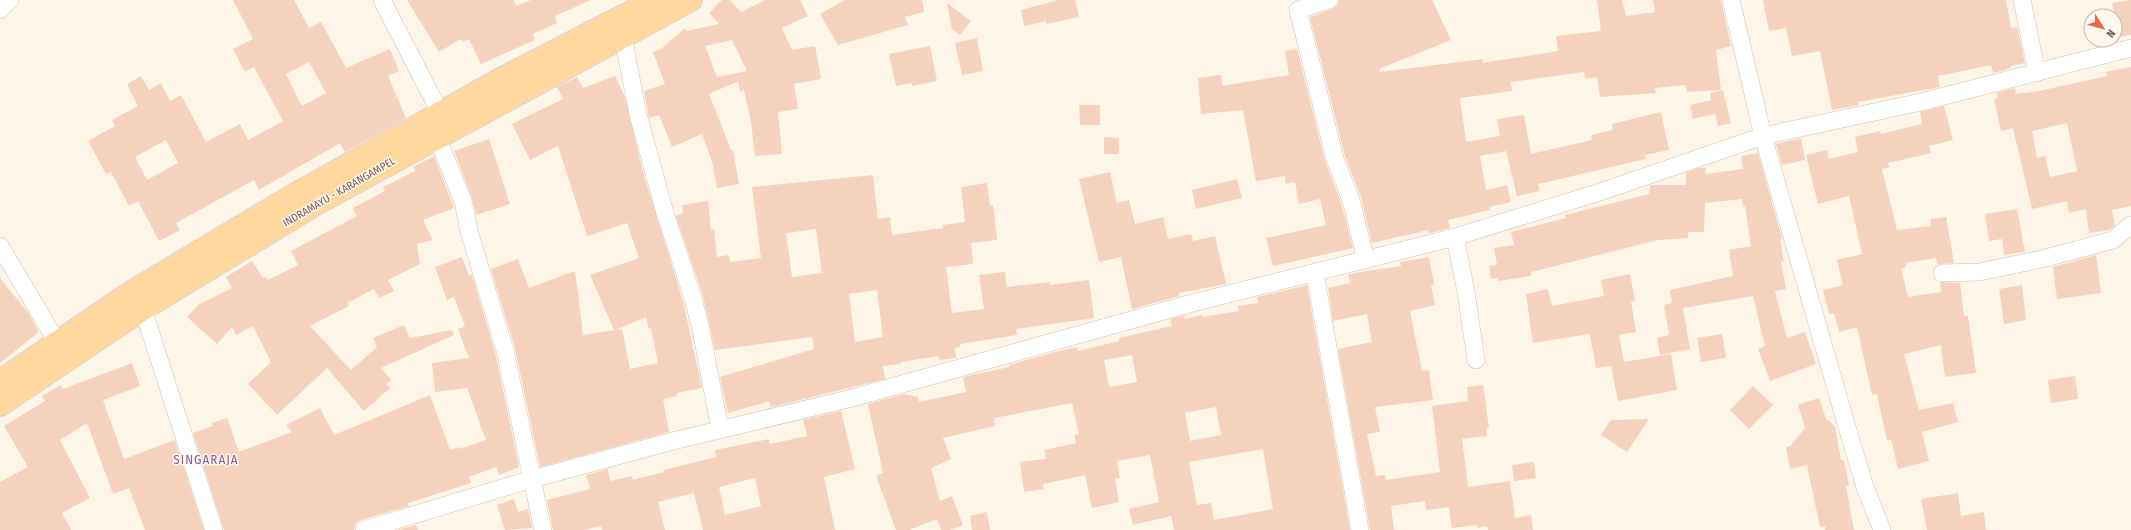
<svg xmlns="http://www.w3.org/2000/svg" width="2131" height="530" viewBox="0 0 2131 530" font-family="'Fira Sans Condensed',sans-serif">
  <style>
    .building { fill: #f4d2be; fill-rule: evenodd }
    .lines { fill: none; stroke-linecap: round; stroke-linejoin: round }
    .street-casing { stroke: #d3beaf; stroke-width: 18 }
    .primary-casing { stroke: #dcd4d0; stroke-width: 24 }
    .street { stroke: #fff; stroke-width: 17 }
    .primary { stroke: #fed89e; stroke-width: 22 }
    .labels { text-anchor: middle; dominant-baseline: central; stroke-width: 3; stroke-linejoin: round; paint-order: stroke }
    .street-label { font-size: 11px; fill: #795a4a; stroke: #fff8ef }
    .quarter-label { font-size: 13px; letter-spacing: 1px; fill: #836296; stroke: #fff8ef }
  </style>
  <rect width="100%" height="100%" fill="#fdf5e8"/>
  <path class="building" d="M233 0H294L309 28 321 22 346 68 390 49 399 71 388 76 406 118 345 152 340 143 259 190 254 180 176 223 180 230 159 241 138 201 129 206 111 172 106 174 88 141 115 126 112 120 138 106 127 84 141 76 149 90 161 83 170 101 181 95 206 142 240 124 248 140 283 121 254 67 245 72 233 49 253 39ZM309 62 326 93 302 106 286 74ZM166 140 178 163 147 180 135 157Z
    M407 0H514L516 6 531 0H591L555 16 557 23 533 34 535 40 481 64 469 39 463 42 461 39 439 52Z
    M722 0H730L741 12 765 0H800L808 16 782 28 792 50 815 46 821 79 794 84 798 109 778 112 782 154 755 156 751 122 744 90 740 91 738 81 709 94 731 150H733L739 184 717 188 712 161 702 134 672 147 659 115 649 118 644 91 665 84 653 52 661 49 685 28 687 31 719 24 709 13ZM732 40 747 71 717 77 705 46Z
    M845 0H922L924 12 905 17 908 25 838 45 820 14Z
    M1058 0H1075L1079 17 1047 24 1046 21 1024 26 1021 10Z
    M1339 0H1432L1451 40 1379 69 1380 72 1483 59V63L1558 51 1556 36 1601 31 1597 0H1622L1626 16 1655 12 1653 0H1721L1731 46 1716 50 1721 90 1687 92 1685 85 1655 88 1656 93 1600 97 1597 77 1585 79 1584 72 1511 82 1512 91 1460 98 1466 142 1500 136 1497 119 1524 115 1531 154 1592 140 1591 135 1613 130 1612 124 1661 112 1669 150 1645 155 1646 159 1538 184 1540 191 1517 196 1506 151 1480 156 1486 190 1507 185 1511 202 1489 207 1490 210 1448 220 1450 228 1429 233 1428 230 1372 243 1361 197 1345 156 1310 17 1332 9 1337 6Z
    M1763 0H2006L2011 28 2017 27 2025 63 2011 66V68L1993 73 1991 65 1943 75 1938 76 1940 87 1858 102 1859 105 1832 110 1820 51 1792 56 1786 28 1769 31Z
    M2131 0V35L2119 37 2112 3Z
    M947 3 971 21 960 35 952 29Z
    M977 38 983 71 962 75 955 43Z
    M930 46 937 81 912 86V83L896 86 889 54Z
    M1297 49 1325 161 1341 203 1353 248 1273 266 1266 238 1326 225 1320 199 1299 204 1295 182 1286 184 1285 176 1256 181 1243 110 1201 114 1198 78 1221 75 1222 86 1289 75 1285 51Z
    M2131 67V206L2112 210 2115 226 2109 230 2089 233 2086 209 2069 213 2067 201 2032 209 2013 128 2001 131 1994 99 1998 98 1996 93 2015 88 2016 94 2039 91 2107 76 2106 72ZM2067 123 2077 171 2050 177 2045 156 2037 158 2032 131Z
    M615 76 625 97 643 172 683 301 702 388 677 393V396L663 399 669 432 540 467 515 348 491 269 518 259 529 288 575 271 583 335 614 330 590 275 639 258 627 223 587 236 558 146 530 160 512 124 563 99 557 87 577 77 583 88ZM646 317 649 329 651 328 658 363 630 369 622 329 615 330Z
    M1723 90 1731 123 1718 126 1715 114 1693 119 1690 105 1711 100 1710 93Z
    M1079 105H1100V125H1080Z
    M1944 106 1953 140 1929 146 1931 153 1888 163 1889 167 1882 169 1897 230 1931 226V219L1946 217 1954 263 1937 264 1936 258 1906 263V267L1901 268 1908 297 1941 292 1940 282 1960 283 1964 316H1968L1976 373 1945 377 1941 345 1904 354 1919 410 1953 403 1958 422 1922 432 1929 461 1898 469 1891 439 1887 441 1877 394 1872 395 1857 327 1839 332 1834 313 1829 314 1823 290 1843 285 1837 260 1862 254 1849 196 1818 204 1806 155 1827 150 1829 159 1858 152 1855 137 1880 131 1881 134 1922 124 1920 112Z
    M1104 137 1119 138V154H1104Z
    M1801 138 1805 160 1782 165 1776 144Z
    M489 139 510 204 476 215 472 197 454 151Z
    M1758 153 1782 239H1780L1784 262H1781L1786 289 1775 291 1787 338 1805 332 1816 364 1770 381 1758 349 1765 346 1753 296 1683 308 1690 349 1660 355 1657 338 1669 335 1664 305 1672 303 1670 290 1733 276 1729 250 1751 246 1745 206H1743L1742 199 1705 203 1704 232H1688V238L1658 240 1531 272V276L1499 281 1498 278 1491 279 1489 266 1497 265 1494 248 1514 245 1511 232 1566 218 1565 215 1649 194 1650 185H1686V173L1699 168H1706L1705 174 1743 169 1741 156Z
    M434 156 454 208 423 220 433 240 417 244 420 264 388 280 394 291 379 298 374 289 347 303 349 306 310 326 351 370 377 347 373 338 404 325 410 338 452 330 454 335 381 368 391 380 386 384 390 388 364 411 327 368 277 415 248 384 271 362 253 326 236 335 232 327 217 344 187 317 198 305 232 288 226 277 252 261 263 278 266 277 268 280 298 265 291 251 357 216 353 208 385 191 383 187 415 171 413 167Z
    M1110 172 1117 203 1129 200 1135 224 1163 217 1168 239 1191 234 1193 241 1215 236 1226 284 1179 293V296L1132 309 1121 257 1099 262 1079 179Z
    M873 175 878 219 890 217 892 235 943 228V225L965 222 961 187 987 183 990 205H993L997 240 971 243 973 264 946 267 952 313 984 309 979 275 1005 272 1007 287 1050 282V285L1089 280 1094 318 1016 329 1017 335 960 344V347L955 348 956 358 939 360V356L901 362V364L883 366 885 379 771 407 769 401 728 413 720 377 814 349 812 337 715 350 703 296 676 216 683 213 682 205 708 201 711 230 714 229 717 257 729 255 730 262 761 258 752 187ZM816 229 822 273 792 277 786 233ZM877 290 883 337 855 342 849 294Z
    M1237 179 1242 198 1196 209 1192 190Z
    M2017 209 2025 252 2004 255 2002 239 1989 241 1985 214Z
    M2096 255 2101 293 2057 299 2053 267Z
    M462 257 469 276 472 275 495 352 519 467 499 475 496 467 469 477 471 483 408 503 409 506 361 520 356 523 354 530H224L193 433 213 426 212 423 227 418 239 452 292 432 286 425 320 408 334 435 430 395 450 450 459 447 460 449 486 440 467 388 435 392 432 363 469 358 458 329 465 326 454 297 447 300 435 267Z
    M1429 257 1434 284 1431 285 1435 305 1410 311 1422 371 1429 370 1433 400 1375 407 1380 432 1367 434 1376 476 1385 475 1386 480 1440 472 1432 406 1468 401 1467 387 1483 385 1489 428 1486 429 1487 436 1462 439 1468 487 1510 481 1515 518 1531 515 1533 530H1488L1487 526 1477 528V525L1452 528 1449 507 1426 510 1425 501 1391 506 1394 530H1370L1338 349 1372 342 1367 314 1333 321 1328 288 1350 283 1348 274 1401 266 1400 262Z
    M1630 274 1635 301H1631L1636 332 1619 335 1624 362 1671 354 1677 390 1618 401 1611 366 1596 368 1590 334 1533 343 1526 294 1548 289 1552 306 1604 296 1601 280Z
    M0 278 29 314 39 332 0 363Z
    M1307 285 1350 530H1174L1171 516 1133 525 1129 509 1159 502 1150 455 1117 461 1120 478 1115 479 1119 502 1092 508 1085 475 1043 484 1044 489 1024 492 1020 462 1046 459 1044 450 1076 443 1074 435 1079 434 1072 403 994 418 995 426 943 438 951 459 931 468 940 501 952 496 963 525 950 530H941L937 519 909 530H896L876 476 883 473 868 404 904 394 918 397 919 402 966 392 963 377 1009 367V365L1055 352 1077 347 1078 351 1119 341V338L1172 326 1170 319 1184 316 1185 319 1202 315 1203 317 1239 311 1238 306 1258 303 1257 297ZM1132 355 1137 382 1109 387 1104 360ZM1216 407 1221 435 1190 441 1185 413ZM1263 449 1273 509 1214 520 1211 503 1197 505 1189 462Z
    M2022 285 2026 320 2004 324 1999 289Z
    M1722 334 1726 358 1701 362 1697 338Z
    M132 363 140 386 103 400 124 459 175 440 204 530H145L129 488 113 494 87 423 60 440 90 498 62 513 71 530H0V482L28 467 4 426 45 401 42 396 61 385 63 389Z
    M2075 376 2078 399 2051 403 2048 380Z
    M1753 386 1773 405 1749 429 1730 410Z
    M1819 398 1826 419 1835 426 1841 460H1844L1849 485 1846 486 1854 530H1825V526L1820 527 1807 465 1790 469 1786 447 1790 446 1805 428 1798 405Z
    M841 411 855 469 824 477 835 530H703L694 493 658 502 665 530H602L601 526 584 530H553L547 500 590 489 586 475 608 469 610 481 632 476 633 480 664 472V470L716 457 715 450 769 439 770 444 807 436 803 420ZM755 478 761 506 725 515 719 487Z
    M1649 419 1627 452 1601 435 1611 420Z
    M1534 462 1536 478 1514 481 1512 465Z
    M1958 493 1961 516 1984 512 1986 530H1927L1921 499Z
    M514 499 518 512 528 509 532 528 505 530 497 505Z
    M987 512 990 530H972L970 516Z
    M416 525 418 530H398Z"/>
  <g class="lines">
    <g class="street-casing">
      <path id="street" d="M382 0 446 124
        M1329 0 1298 10 1335 159 1351 200 1366 260
        M2022 0 2037 73
        M0 10 10 0
        M623 37 638 114 665 213 693 298 701 330 720 429
        M1455 237 1466 292 1476 360
        M0 246 57 342
        M1315 273 1360 530
        M1942 273 1979 272 2042 259 2113 240 2131 225
        M137 298 143 309 214 530
        M364 530 532 479 505 350 469 231 463 201 437 137
        M543 530 532 479 673 441 852 398 1185 305 1455 237 1600 192 1763 136 1731 0
        M1882 530 1865 487 1847 427 1763 136 1921 102 2131 48"/>
    </g>
    <g class="primary-casing">
      <path id="primary" d="M0 381 133 291 287 199 499 80 654 0
        M0 405 143 309 316 204 691 0"/>
    </g>
    <use href="#street" class="street"/>
    <use href="#primary" class="primary"/>
  </g>
  <g class="labels">
    <g class="street-label">
      <text transform="translate(339 192) rotate(-30)">INDRAMAYU - KARANGAMPEL</text>
    </g>
    <g class="quarter-label">
      <text x="206" y="459">SINGARAJA</text>
    </g>
  </g>
  <g transform="translate(2103 28) rotate(126)"><circle r="19" fill="#fff8ef" stroke="#c9b9ad"/>
  <path d="M0-3L7 15L0 10L-7 15Z" fill="#ed6848"/>
  <text y="-6" font-size="11" font-weight="bold" text-anchor="middle" fill="#795a4a">N</text>
  </g>
</svg>
